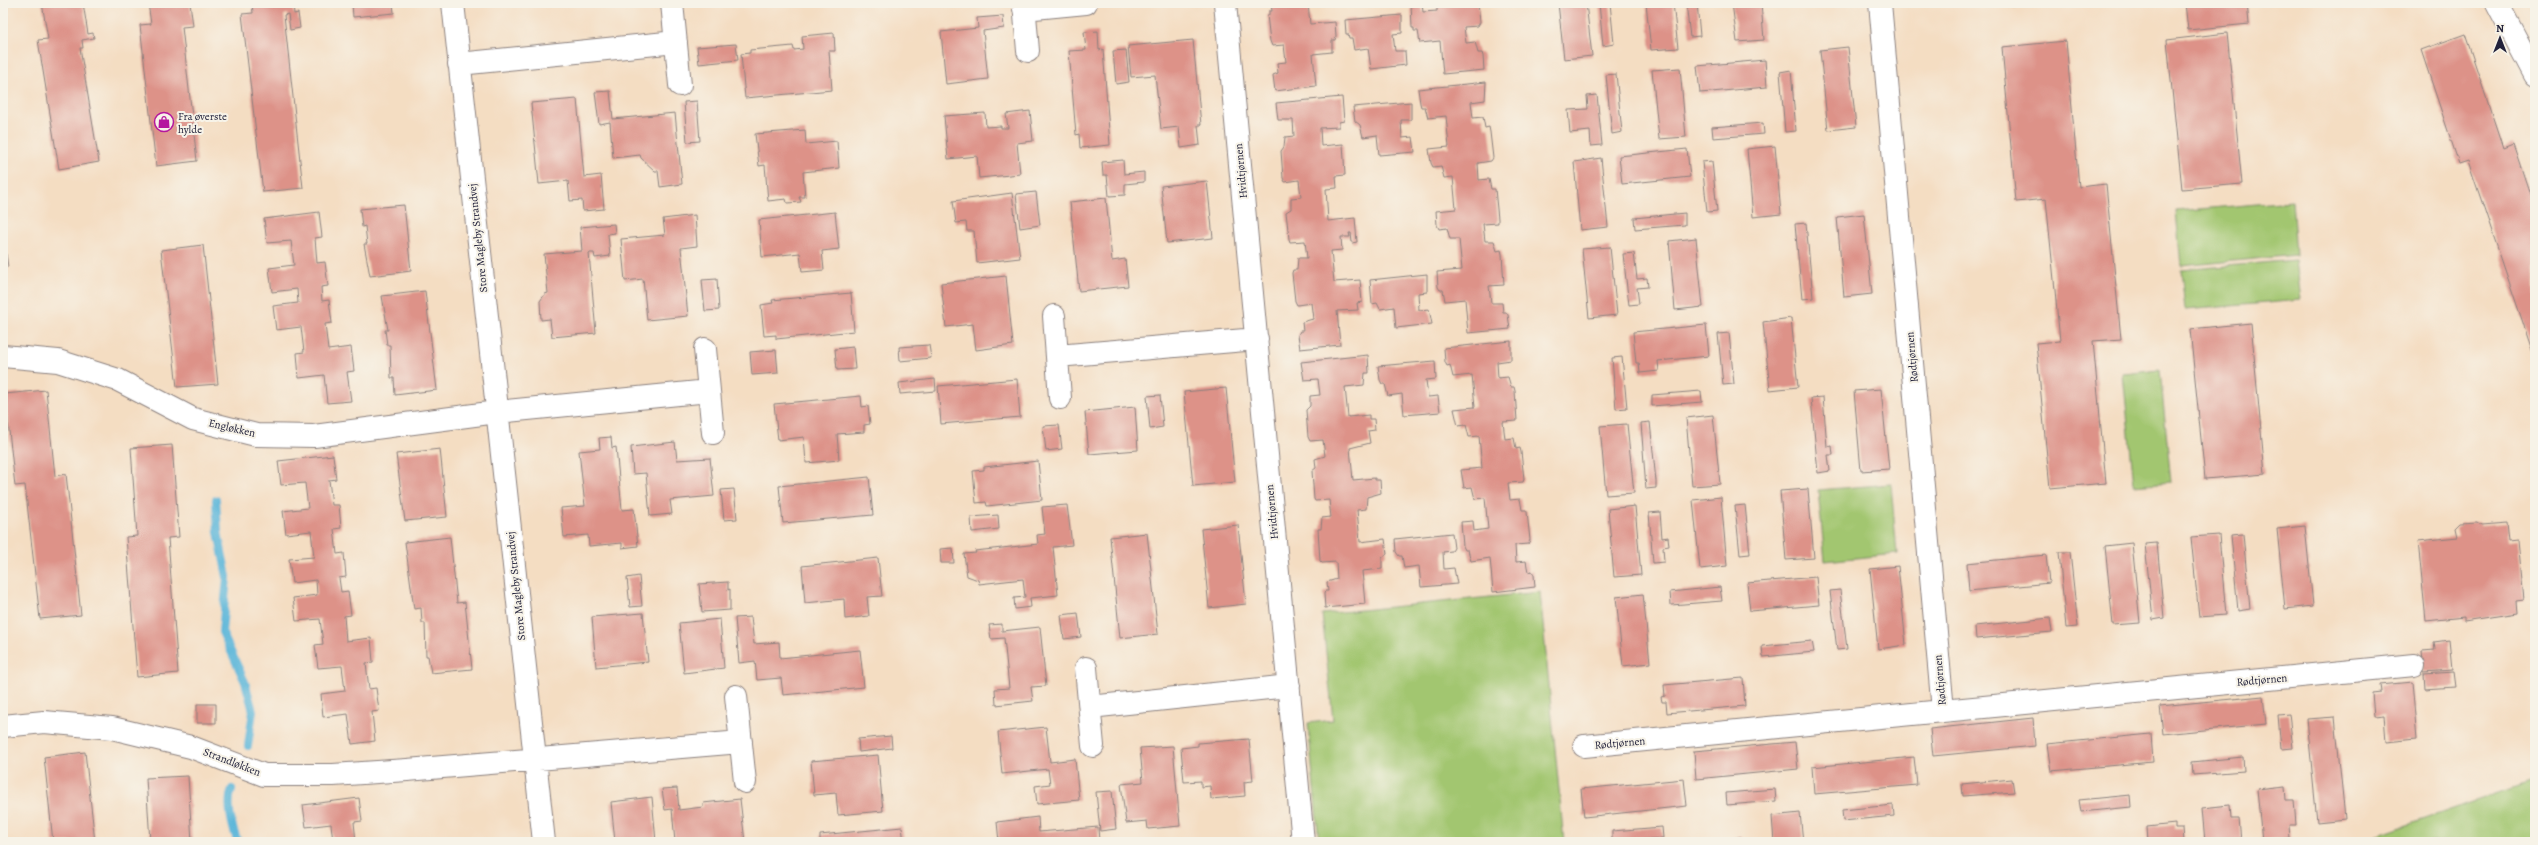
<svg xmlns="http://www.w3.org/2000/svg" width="2538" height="845" viewBox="0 0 2538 845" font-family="Alegreya,serif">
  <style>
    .green { fill: #a2c66f; stroke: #627455 }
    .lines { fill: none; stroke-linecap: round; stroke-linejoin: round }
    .stream { stroke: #5cb6d9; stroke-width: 8 }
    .building { fill: #dd9288 }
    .minor-casing { stroke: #8b807e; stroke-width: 24 }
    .minor { stroke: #fff; stroke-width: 22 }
    .labels { text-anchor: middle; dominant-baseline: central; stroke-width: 4; stroke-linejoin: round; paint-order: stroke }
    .poi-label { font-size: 11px; fill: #22223b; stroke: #f7f3e8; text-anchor: start }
    .street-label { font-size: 11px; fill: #22223b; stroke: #f7f3e8 }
  </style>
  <rect width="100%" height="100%" fill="#f7f3e8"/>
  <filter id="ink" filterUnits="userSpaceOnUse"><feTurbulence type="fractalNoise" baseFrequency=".025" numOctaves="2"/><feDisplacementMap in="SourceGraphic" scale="8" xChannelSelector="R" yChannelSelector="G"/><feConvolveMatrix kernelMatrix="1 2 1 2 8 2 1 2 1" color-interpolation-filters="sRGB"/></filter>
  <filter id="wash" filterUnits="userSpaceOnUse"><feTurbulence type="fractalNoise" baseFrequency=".012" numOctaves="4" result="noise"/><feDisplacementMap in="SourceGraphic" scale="16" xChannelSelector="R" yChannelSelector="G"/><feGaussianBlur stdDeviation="0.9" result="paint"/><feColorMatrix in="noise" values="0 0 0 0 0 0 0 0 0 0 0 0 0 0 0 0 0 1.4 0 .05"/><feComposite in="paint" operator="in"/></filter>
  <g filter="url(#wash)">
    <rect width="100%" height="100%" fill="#f4ddc2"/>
    <path class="green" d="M2012 3H2052L2013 7Z
      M2292 201 2296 255 2181 266 2176 211Z
      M2296 260 2301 300 2185 310 2181 270Z
      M2160 370 2171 482 2134 485 2123 374Z
      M1891 484 1897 554 1825 561 1818 490Z
      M1540 592 1564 842H1319L1308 723 1333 720 1322 614Z
      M2535 780V842H2359Z"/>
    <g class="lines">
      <path class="stream" d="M216 500 218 532 227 577 222 632 245 682 253 711 248 746
        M232 789C226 804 232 828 238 842"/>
    </g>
    <g id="blocks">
      <path class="building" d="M42 3H83L88 34 93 33 94 38 82 40 83 48H80L99 162 59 169 38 40 48 39Z
        M148 3H190L193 26 182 27 197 161 156 166 140 25 151 24Z
        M252 3H293L294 14 298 13 300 28 290 30 288 14 284 15 303 188 263 192 242 14 253 13Z
        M352 3H393L394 13 353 17Z
        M1271 3H1308L1310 24 1335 22 1336 36 1335 40H1332V52L1313 54 1316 86 1275 91 1273 75 1278 73 1277 63 1286 62 1284 45 1272 46 1270 41 1267 15H1269V11H1272Z
        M1411 3H1422L1423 12 1437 11V3H1478L1480 22 1478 26 1464 27 1466 43 1475 42 1478 53H1482L1483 56 1484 70 1443 74 1440 41 1420 43 1418 31H1414V28H1412Z
        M1558 3H1586L1592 56 1564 59Z
        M1599 3H1610L1614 44 1603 46Z
        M1646 3H1673L1678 48 1651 50Z
        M1686 3H1697L1700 36 1690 37Z
        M1732 3H1761L1764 40 1737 42Z
        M2185 3H2247L2249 24 2188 30Z
        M1402 15V33L1393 34 1395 51H1405L1406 65 1371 69 1368 48 1354 50 1352 38H1349L1348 34H1346L1345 20Z
        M1003 16 1004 28 983 31 988 79 946 84 941 32 978 28 977 18Z
        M1098 31 1099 50 1103 49 1110 145 1080 148 1079 134 1076 135 1069 51 1086 50 1084 32Z
        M834 33 835 51H829L832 90 745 98 741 54 750 53V50L793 46 794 50 803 49 802 36Z
        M2227 33 2242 184 2182 189 2167 40Z
        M2465 34 2503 148 2513 144 2535 209V358L2468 161 2459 164 2421 50Z
        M1193 40 1201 125H1198L1200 145 1181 148 1179 127 1161 129 1155 75 1131 77 1128 46Z
        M2066 41 2079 187 2106 184 2121 339 2093 341 2106 483 2050 488 2036 343 2060 341 2046 199 2016 202 2002 47Z
        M736 44 738 60 699 64 697 47Z
        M1848 47 1856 127 1828 130 1820 50Z
        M1126 50 1129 82 1116 84 1113 51Z
        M1765 60 1767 87 1700 93 1697 66Z
        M1680 68 1686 137 1659 139 1652 70Z
        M1791 70 1796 131 1785 132 1780 72Z
        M1616 74 1622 132 1612 134 1606 75Z
        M1486 82 1485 100 1471 102 1473 118 1483 117 1485 128 1489 127 1490 132 1493 158 1491 161 1478 163 1479 180 1489 179 1491 189H1495L1498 219V223L1483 224 1485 241H1494L1497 251 1501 250 1502 254 1504 285 1489 286 1491 303H1502L1503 312H1506L1508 315 1510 329 1468 333 1465 299 1445 301 1443 290H1440L1438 287 1437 272 1462 270 1459 239H1450L1447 228 1439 229 1437 225 1436 211 1456 209 1453 177 1444 178 1441 166 1433 167 1431 163 1429 149 1449 147 1446 116 1428 118 1425 107H1421L1420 103 1418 89Z
        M610 91 613 119 675 113 682 184 660 187 658 171H655L641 158 640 155 613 158 610 122 599 124 595 92Z
        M1597 95 1602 145 1591 146 1590 131 1570 133 1568 110 1588 109 1587 96Z
        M1342 97 1344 121 1339 122V127L1320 128 1321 146 1343 144 1345 175 1336 176 1337 188 1326 189 1328 221 1355 218 1357 242 1352 243 1351 233H1349L1350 237H1341L1342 250 1331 251 1334 282 1360 280 1362 302 1357 303 1358 310 1337 311 1340 345 1300 349 1298 335 1300 331H1303L1302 322 1313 319 1311 303 1297 305 1295 301 1292 273 1293 270H1297L1298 258H1307L1305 241 1290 242 1289 239 1286 212 1291 209V198L1301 197 1299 180 1285 182 1283 178 1281 151 1284 147 1285 137 1294 136 1293 120H1278L1276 103Z
        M577 99 584 177 601 175 604 209 583 211 582 200 570 201 568 181 539 184 531 103Z
        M697 101 700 141 687 142 684 102Z
        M1411 102V120H1401L1402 138 1413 137 1415 152 1379 155 1377 135 1363 137 1360 125 1355 121 1353 107Z
        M1030 111 1033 141 1017 143 1020 174 979 178 977 156 948 159 944 116 985 113 986 127 1001 126V128H1008L1006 114Z
        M1763 123 1764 134 1713 138 1712 127Z
        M805 130 806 144 837 141 839 168 803 172 805 197H799L801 202 787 203 786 199 768 201 765 165 759 166 755 134Z
        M1775 146 1781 214 1753 217 1747 149Z
        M1687 149 1690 177 1622 184 1619 156Z
        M1601 158 1608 227 1580 230 1574 162Z
        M1123 160 1124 174 1144 172V182L1125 184V195L1109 196 1107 175H1103L1102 162Z
        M1712 161 1717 211 1707 212 1702 162Z
        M1207 181 1213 238 1167 243 1161 186Z
        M1036 192 1040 225 1020 228 1016 194Z
        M1012 193 1020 258 977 263 974 231H967L966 222 956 223 953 201Z
        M1106 198 1112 261 1125 259 1128 286 1079 291 1070 202Z
        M404 205 411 271 370 276 364 244H367L365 226 362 227 360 209Z
        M319 212 322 237 315 238 317 263 325 262 328 286 321 287 322 301 329 300 332 323 325 324 328 350 351 347 354 371 347 372 351 401 327 403 324 375 299 378 297 353 304 352 301 327 276 330 273 306 298 303 297 289 272 292 269 268 294 265 291 241 267 243 264 219Z
        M835 212 839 249 822 251 824 270 802 272 800 253 762 257 759 220Z
        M1685 213V225L1635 229 1634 218Z
        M1864 214 1872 294 1844 297 1837 217Z
        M695 215 697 246 681 248 688 316 647 320 643 279 625 281 621 239 665 235 663 219Z
        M1806 223 1813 298 1802 299 1795 224Z
        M614 224 615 233 608 234 610 256 595 258 594 253H589L596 333 552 337 550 319 541 320 540 301 545 294 548 293 544 254 582 251 580 227Z
        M3 232 8 267H3Z
        M1696 238 1703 307 1675 310 1669 241Z
        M203 245 218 384 177 387 161 250Z
        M1610 247 1617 315 1589 318 1582 249Z
        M1634 253 1637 279 1647 278 1648 287 1637 288 1639 304 1629 305 1623 254Z
        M1427 274V292L1418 293 1419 310 1429 309 1432 324 1396 328 1394 307 1380 309 1377 303 1372 304 1370 280Z
        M1006 276 1013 345 976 350 973 324 946 327 941 283Z
        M717 279 719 310 705 311 702 280Z
        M425 291 437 390 395 395 394 378H391L390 345H387L385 330H388L382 296Z
        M851 293 854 331 776 339V335L764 336 761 305 773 303 772 300Z
        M1791 318 1798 387 1770 390 1763 322Z
        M2251 323 2265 474 2205 479 2190 329Z
        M1706 325 1709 356 1658 361 1659 371 1640 373 1639 363H1636L1633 332Z
        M1729 333 1734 384 1723 385 1718 334Z
        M1511 341V360L1497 362 1498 378 1508 377 1511 387H1514L1515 391 1517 421 1503 422 1505 439 1514 438 1516 449 1520 448 1521 452 1524 479 1523 482 1508 483 1510 500 1520 499 1522 510H1526L1527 512 1530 540 1528 544 1515 545 1516 562 1526 561 1528 572 1532 571 1534 575 1535 587 1493 592 1490 558 1471 561 1468 550H1465L1463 546 1461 522 1473 521 1474 531 1488 529 1485 498 1475 499 1472 487 1464 488 1461 470 1482 468 1479 436 1469 437 1466 425 1458 426 1454 409 1475 407 1472 375 1453 377 1450 365 1447 366 1445 362 1444 348Z
        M929 345 931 358 900 361 899 347Z
        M853 347 855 369 837 370 835 349Z
        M776 350 778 373 752 375 750 352Z
        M1368 355 1369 373H1365L1364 385 1345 387 1348 417 1369 415V419H1374L1375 430 1368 431 1370 443 1350 448 1353 480 1375 478V480H1380L1381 493 1367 497 1366 509 1357 510 1360 542 1385 539 1387 554 1382 558V569L1362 571 1365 604 1325 608 1324 594 1325 591H1328L1327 582 1337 579 1336 562 1322 563 1320 561 1318 529H1321L1322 518 1331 517 1329 500 1315 501 1314 499 1312 471 1316 468 1315 459 1325 456 1323 440 1310 441 1308 437 1306 410 1310 406V396L1320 395 1318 379 1304 380 1301 362Z
        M1622 357 1627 408 1616 409 1612 358Z
        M1435 361 1436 379 1426 380 1428 397 1438 396 1440 412 1404 415 1402 394 1388 396 1385 384H1382L1380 380 1378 366Z
        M935 379 936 391 900 394 899 383Z
        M1017 379 1020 417 941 424 938 386Z
        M1226 388 1235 482 1193 486 1184 392Z
        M1881 389 1889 469 1861 471 1854 391Z
        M46 390 55 476 66 474 81 615 40 619 25 485 15 486 5 394Z
        M1701 391 1702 402 1652 406V395Z
        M1160 395 1163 427 1150 429 1147 396Z
        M861 396 862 407 868 406 870 424 864 425V432L837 434 839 460 806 463 804 437 778 440 774 404Z
        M1823 397 1827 447 1832 446 1833 455H1828L1830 471 1818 473 1811 398Z
        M1135 407 1138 450 1089 454 1085 412Z
        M1713 415 1720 484 1692 486 1686 418Z
        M1650 422 1656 481V488L1646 489 1641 423Z
        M1627 424 1634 493 1606 495 1600 426Z
        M1059 425 1062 449 1046 451 1043 426Z
        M611 437 612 448 616 447 622 510 634 509 638 546 622 548V543L589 546 588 535 564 537 561 508 585 506 579 451 600 449 599 438Z
        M675 442 677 460 710 458 714 496 670 500 672 514 650 516 646 473 633 474 631 447Z
        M172 445 179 537 168 538 178 673 137 677 126 537 137 536 131 448Z
        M440 449 447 517 405 521 396 454Z
        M333 455 336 479 329 480 332 505H339L341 528 334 529 337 554 344 553 346 577 339 578 341 592 348 591 351 615 344 616 346 641 371 638 373 662 366 663 369 689 376 688 379 711 372 712 375 741 352 744 348 714 323 717 321 694 345 691 342 666 318 668 315 645 323 644 320 619 296 621 293 598 317 595 316 580 292 583 289 559 314 557 311 531 286 534 283 511 308 508 305 483 281 485 278 461Z
        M1038 461 1042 500 987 506 986 502 976 503 973 471 984 470V467Z
        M869 477 873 515 783 523 779 486Z
        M734 489 737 519 724 520 721 490Z
        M1808 489 1814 558 1786 560 1780 491Z
        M1721 497 1727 566 1700 569 1693 500Z
        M1067 505 1072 545 1053 547 1058 595 1030 598 1031 607 1015 609 1014 598 1025 597 1023 579 979 584 978 580 967 576 964 554 976 553 975 551 1038 544 1037 535 1045 534 1042 507Z
        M1745 505 1750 554 1740 555 1735 506Z
        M1635 506 1641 575 1614 577 1608 509Z
        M1660 512 1662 538 1668 537 1669 546 1663 547 1664 562 1653 563 1649 513Z
        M998 515 999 529 972 532 971 517Z
        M2477 522 2481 525 2507 523 2509 541 2518 540 2524 600 2516 601 2517 613 2464 621V617L2426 621 2418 541 2458 537 2456 528 2461 523Z
        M1238 525 1246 604 1209 608 1201 529Z
        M2305 526 2313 606 2285 609 2277 529Z
        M1147 533 1158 634 1120 638 1110 537Z
        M1452 533 1454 548 1452 551 1443 552 1444 569 1454 568 1457 584 1421 587 1419 566 1404 568 1402 556H1399L1396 552 1395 539Z
        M2243 534 2250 609 2238 611 2231 535Z
        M2219 535 2226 615 2199 617 2191 537Z
        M450 537 457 603 465 602 472 669 431 673 428 656H426L425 623H422L421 608 414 609 405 542Z
        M2132 543 2140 623 2113 625 2105 546Z
        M2157 543 2164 618 2153 620 2145 544Z
        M953 548 954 563H941L940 549Z
        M2059 552H2070L2078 627 2066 628Z
        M2046 555 2049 583 1969 591 1967 563Z
        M878 558 882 596 867 597 869 616 845 619 844 599 805 603 802 566Z
        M1898 566 1906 645 1878 649 1870 569Z
        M639 576 642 606 630 607 627 578Z
        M1816 577 1819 605 1750 611 1747 583Z
        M728 582V590L730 589V610L702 612 699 584Z
        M1720 587 1722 601 1671 605 1670 592Z
        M1840 590 1847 649 1837 650 1830 591Z
        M1643 594 1650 663 1623 666 1616 597Z
        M643 613 648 662 596 667 592 617Z
        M1078 613 1081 637 1064 639 1061 615Z
        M751 617 754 644 779 642 780 658 860 650 864 687 783 695 781 678 757 680 755 661 739 663 735 618Z
        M2050 618 2052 632 1976 639 1975 626Z
        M720 619 724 668 684 673 679 623Z
        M1002 624V631L1040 627 1046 686 1031 687 1033 701 996 705 995 689 1009 688 1004 638 991 639 989 625Z
        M2449 640 2452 670 2424 672 2422 651 2435 650 2434 642Z
        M1812 641 1814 652 1763 657 1762 646Z
        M2453 672 2455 687 2425 689 2424 674Z
        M1743 678 1745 706 1667 713 1666 702H1662L1661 697 1665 696 1664 685Z
        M2412 682 2417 739 2386 742 2384 715 2374 716 2372 693 2381 692 2380 685Z
        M2263 696 2266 724 2163 734 2160 706Z
        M197 704H216V723H197Z
        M2289 714 2293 748 2281 749 2278 715Z
        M2335 717 2345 819 2317 822 2307 719Z
        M2033 718 2035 746 1933 756 1930 729Z
        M1046 727 1050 762 1075 759 1079 800 1037 804 1035 786 1050 784 1048 769 1002 774 998 732Z
        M2151 734 2153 762 2051 771 2047 744Z
        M891 736 892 748 859 752 858 739Z
        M1249 739 1253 781 1244 782 1245 796 1211 799 1210 786 1201 787V781L1184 782 1181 748 1198 746V743Z
        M1795 742 1798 769 1696 779 1694 751Z
        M1173 746 1180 826 1148 829 1147 821 1126 823 1121 784 1143 782 1140 748Z
        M85 752 95 842H53L44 757Z
        M878 755 883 811 838 815 836 793 814 795 811 761Z
        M1914 757 1917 785 1814 794 1812 767Z
        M2243 757 2244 771 2193 775 2192 762Z
        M188 776 192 842H150L146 778Z
        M1684 779 1687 806 1584 817 1581 789Z
        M2012 779 2014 792 1963 796 1962 784Z
        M2285 786 2286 800H2294L2296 825H2289L2290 839 2262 841 2257 789Z
        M677 788 679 810 703 807V803L740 799 745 842H675L672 809 665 810 662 789Z
        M1775 789 1776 801 1727 805 1726 793Z
        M1112 791 1116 829 1100 831 1096 792Z
        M2130 795 2131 807 2081 812 2079 800Z
        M652 797 656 842H615L611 802Z
        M359 798 362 821 354 822 356 842H333L331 824 306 827 303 805Z
        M1893 805 1894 816 1843 821 1842 810Z
        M2230 805 2231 819H2239L2241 842H2205L2202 808Z
        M1800 813 1803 842H1774L1772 816Z
        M1038 817 1039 832 1098 827 1099 842H999L997 822Z
        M2175 824V828H2183L2184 842H2148L2147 827Z
        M902 827 904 842H820V835Z
        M1662 827 1663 838 1612 842V831Z
        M1741 837 1742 842H1731V838Z
        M487 840V842H473V841Z
        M1933 840V842H1920V841Z"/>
    </g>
  </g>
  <g filter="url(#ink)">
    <use href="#blocks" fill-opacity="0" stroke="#8b807e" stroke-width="1"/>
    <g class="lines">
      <g class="minor-casing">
        <path id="minor" d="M453 3 544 842
          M672 3 680 85
          M1024 3 1028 51
          M1225 3 1303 842
          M1880 3 1943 711
          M2497 3 2535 75
          M1024 9 1086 3
          M459 64 676 42
          M1054 316 1060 398
          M705 349 713 433
          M3 356 58 361 118 380 193 419 256 435 314 436 497 412 709 391
          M1057 356 1257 339
          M1086 668 1093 746
          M736 696 745 782
          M1090 707 1289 686
          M3 726 44 722 112 728 191 747 264 775H333L407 770 741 742
          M1584 746 2414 665"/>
      </g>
      <use href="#minor" class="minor"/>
    </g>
  </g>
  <defs>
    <g id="shop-ring" transform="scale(1)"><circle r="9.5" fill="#f7f3e8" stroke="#b5179e" stroke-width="1.5"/><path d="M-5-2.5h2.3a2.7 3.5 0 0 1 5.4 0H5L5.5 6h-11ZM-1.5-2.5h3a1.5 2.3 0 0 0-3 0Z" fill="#b5179e"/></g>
  </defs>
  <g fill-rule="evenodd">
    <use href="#shop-ring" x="164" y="122"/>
  </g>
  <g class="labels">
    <g class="poi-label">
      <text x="178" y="116">Fra øverste<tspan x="178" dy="13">hylde</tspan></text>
    </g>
    <g class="street-label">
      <text transform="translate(1241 171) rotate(-95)">Hvidtjørnen</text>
      <text transform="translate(478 238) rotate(-96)">Store Magleby Strandvej</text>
      <text transform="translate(1912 357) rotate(-95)">Rødtjørnen</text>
      <text transform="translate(232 428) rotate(13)">Engløkken</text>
      <text transform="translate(1272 512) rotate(-95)">Hvidtjørnen</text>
      <text transform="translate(516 586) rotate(-96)">Store Magleby Strandvej</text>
      <text transform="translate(1940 680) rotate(-95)">Rødtjørnen</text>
      <text transform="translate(2262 680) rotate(-5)">Rødtjørnen</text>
      <text transform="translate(1620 743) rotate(-5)">Rødtjørnen</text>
      <text transform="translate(232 762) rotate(21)">Strandløkken</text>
    </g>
  </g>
  <rect width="2538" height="845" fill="none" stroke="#f7f3e8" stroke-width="16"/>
  <g transform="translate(2500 38)" stroke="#f7f3e8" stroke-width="3" paint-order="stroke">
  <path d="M0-3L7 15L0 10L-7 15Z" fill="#22223b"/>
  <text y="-6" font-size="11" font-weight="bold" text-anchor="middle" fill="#22223b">N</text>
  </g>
</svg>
